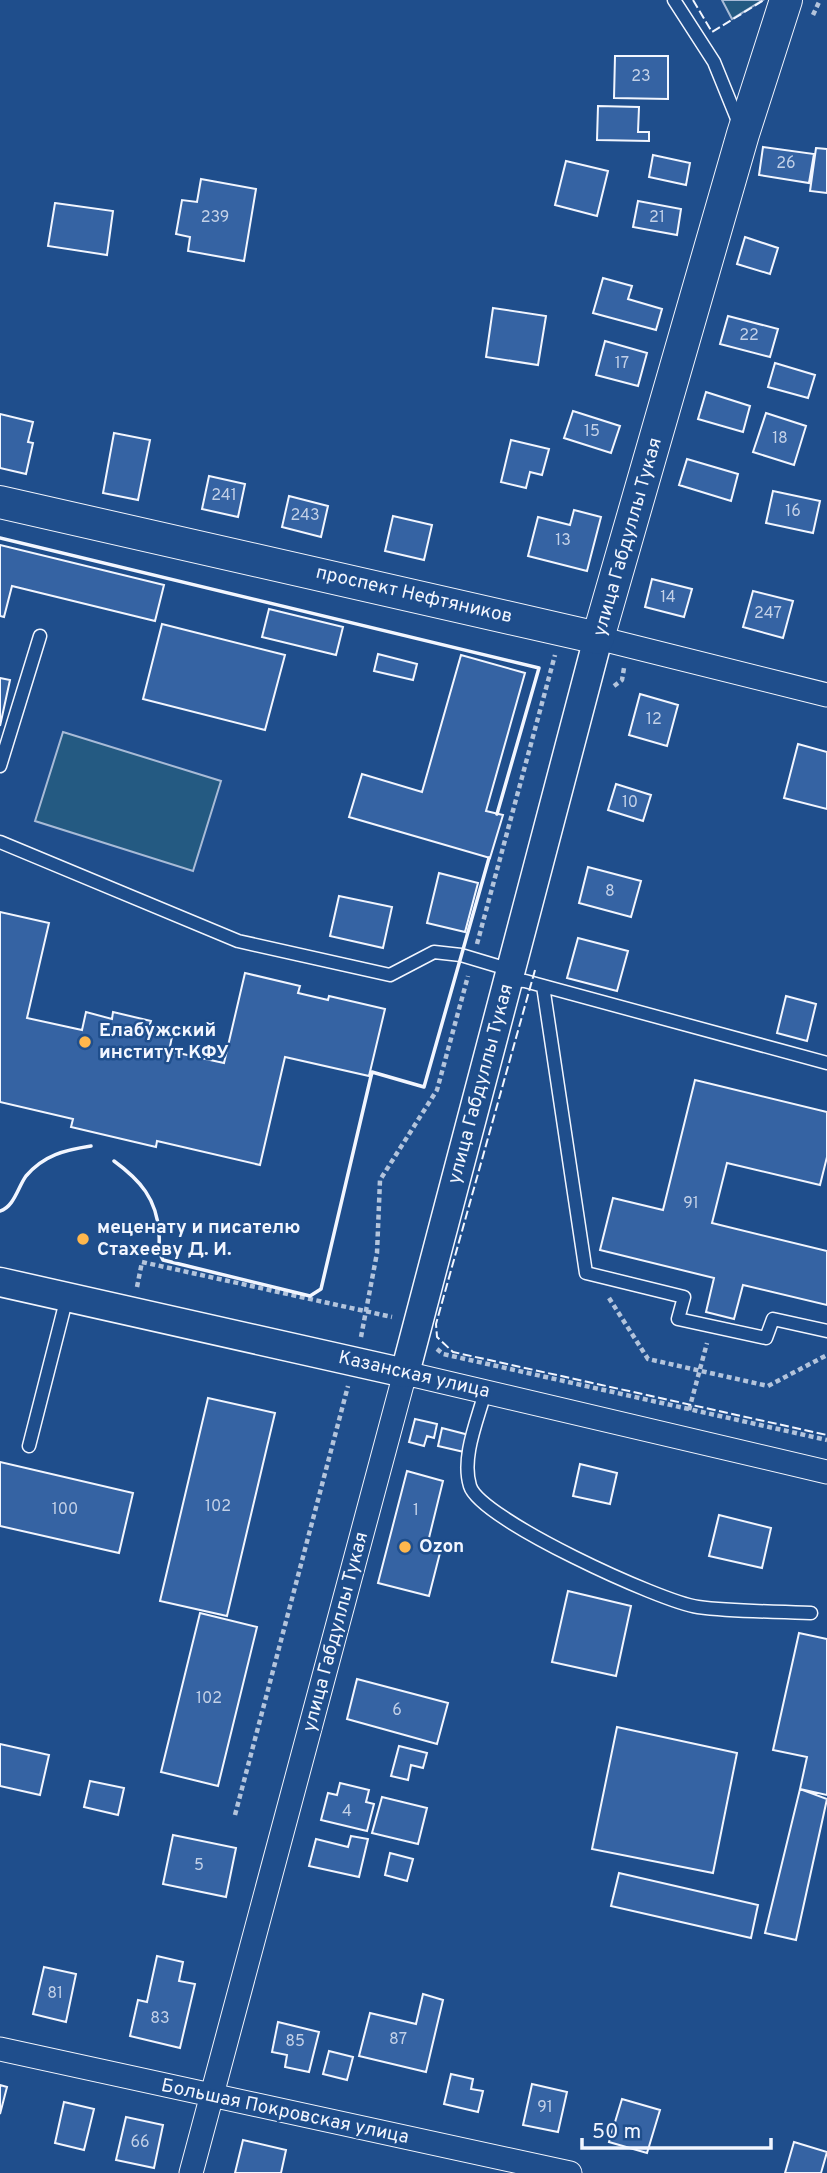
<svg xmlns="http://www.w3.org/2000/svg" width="827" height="2173" viewBox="0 0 827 2173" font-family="Overpass,sans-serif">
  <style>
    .green { fill: #245a82; stroke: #a8bbd7; stroke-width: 2 }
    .building { fill: #3563a3; stroke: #f2f6ff; stroke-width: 2 }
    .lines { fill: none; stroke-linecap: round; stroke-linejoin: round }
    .service-casing { stroke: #f2f6ff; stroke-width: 15 }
    .minor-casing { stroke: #f2f6ff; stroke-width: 25 }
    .tertiary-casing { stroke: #f2f6ff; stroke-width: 31 }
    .secondary-casing { stroke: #f2f6ff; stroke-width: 34 }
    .path { stroke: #b3c4dc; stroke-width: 4.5; stroke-dasharray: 5 3.5; stroke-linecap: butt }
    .service { stroke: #1f4e8c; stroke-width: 12 }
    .minor { stroke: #1f4e8c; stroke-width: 23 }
    .tertiary { stroke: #1f4e8c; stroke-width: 28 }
    .secondary { stroke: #1f4e8c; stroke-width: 32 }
    .fence { stroke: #f2f6ff; stroke-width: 2; stroke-dasharray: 9 3.5; stroke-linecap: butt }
    .wall { stroke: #f2f6ff; stroke-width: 3.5 }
    .poi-dot { fill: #ffb74d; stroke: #1f4e8c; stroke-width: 2.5 }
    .labels { text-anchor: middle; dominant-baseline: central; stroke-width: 5; stroke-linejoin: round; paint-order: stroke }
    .number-label { font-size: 16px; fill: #c3d1e8 }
    .street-label { font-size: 19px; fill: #f2f6ff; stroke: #1f4e8c }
    .poi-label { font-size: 19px; font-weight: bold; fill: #f2f6ff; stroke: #1f4e8c; text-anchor: start }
  </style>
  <rect width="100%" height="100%" fill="#1f4e8c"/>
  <path class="green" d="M722 0H763L732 19Z
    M63 732 221 781 193 871 35 821Z"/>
  <path class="building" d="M615 56H668V99L614 98Z
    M598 106 639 107 638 132H649V141L597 140Z
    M763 147 814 154 809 183 759 175Z
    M816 148 827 149V193L810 191Z
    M653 155 690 163 686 185 649 177Z
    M566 161 608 171 597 216 555 205Z
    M201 179 256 189 244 261 188 251 190 237 176 234 182 200 197 202Z
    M638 201 681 209 677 235 633 227Z
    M55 203 113 211 107 255 48 246Z
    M745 237 778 248 770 274 737 264Z
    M603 278 632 286 628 299 662 309 656 330 593 313Z
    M493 308 546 316 538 365 486 357Z
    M728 316 778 329 770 357 720 344Z
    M605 341 647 353 638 386 596 375Z
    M775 363 815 375 808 398 768 387Z
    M706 392 750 406 743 432 698 419Z
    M573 411 620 426 611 453 564 438Z
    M766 413 806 426 794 465 753 452Z
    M0 414 33 422 28 442 33 443 26 474 0 468Z
    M114 433 150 440 138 500 103 493Z
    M511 440 549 449 542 475 530 472 526 488 501 482Z
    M687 459 738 474 731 501 679 485Z
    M209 476 245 484 238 517 202 509Z
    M773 491 820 501 813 533 766 523Z
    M289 496 328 506 321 537 282 527Z
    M574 510 601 517 587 571 528 556 538 517 570 525Z
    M393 516 432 525 424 560 385 551Z
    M0 545 164 585 155 621 12 586 4 617 0 616Z
    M652 579 692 589 684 617 645 607Z
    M753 591 793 601 783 638 743 627Z
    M269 609 343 627 336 655 262 637Z
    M162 624 285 655 265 730 143 699Z
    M378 654 417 664 413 680 374 671Z
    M461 655 525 673 486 811 503 815 490 858 349 817 362 774 422 792Z
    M0 678 10 680 0 726Z
    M640 694 678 705 667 746 629 735Z
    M798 744 827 752V809L784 798Z
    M616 784 651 795 643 821 608 810Z
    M588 867 641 881 631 917 579 903Z
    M439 873 478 883 465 932 427 923Z
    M339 896 392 907 383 948 330 936Z
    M0 912 49 923 27 1018 82 1030 86 1012 112 1019 113 1012 151 1021 149 1027 173 1032 169 1051 224 1063 245 973 300 986 298 993 328 1000 329 996 385 1009 369 1076 285 1057 260 1165 157 1141 156 1147 71 1127 73 1119 0 1102Z
    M578 938 628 951 617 991 567 978Z
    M786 996 816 1004 807 1041 777 1033Z
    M695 1080 827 1112V1157L820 1185 727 1163 712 1223 827 1251V1305L743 1285 734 1319 706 1312 714 1278 600 1250 613 1198 663 1210Z
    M208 1398 275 1413 227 1616 160 1601Z
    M415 1419 437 1424 434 1438 427 1436 424 1446 409 1442Z
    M442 1428 469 1435 464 1452 438 1446Z
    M0 1462 133 1493 119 1553 0 1526Z
    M580 1464 617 1473 610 1504 573 1496Z
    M407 1471 443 1481 428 1542 442 1545 429 1596 378 1583Z
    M719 1515 771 1528 762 1568 709 1556Z
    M568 1591 631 1606 616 1676 552 1662Z
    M200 1613 257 1627 218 1786 161 1772Z
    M799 1633 827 1639V1795L800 1789 807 1757 773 1750Z
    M357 1679 448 1703 437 1744 347 1719Z
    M617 1727 737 1753 713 1873 592 1849Z
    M0 1744 49 1755 40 1795 0 1786Z
    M399 1746 427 1753 423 1768 411 1765 408 1780 391 1776Z
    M90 1781 124 1788 118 1815 84 1807Z
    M340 1783 369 1790 366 1802 374 1804 367 1831 321 1820 328 1793 337 1795Z
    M800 1789 827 1799 796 1940 765 1933Z
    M382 1797 427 1808 418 1844 372 1833Z
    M173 1835 236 1848 226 1897 163 1884Z
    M351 1836 368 1839 359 1877 309 1866 316 1839 348 1847Z
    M390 1853 413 1859 407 1881 385 1875Z
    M619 1873 758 1905 751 1938 611 1906Z
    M157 1956 183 1962 179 1981 195 1984 180 2048 130 2036 138 2000 147 2002Z
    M44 1967 76 1974 66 2022 33 2014Z
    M423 1994 443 2000 426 2072 359 2056 370 2013 416 2024Z
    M278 2022 319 2032 309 2072 285 2067 287 2055 272 2052Z
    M329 2051 353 2057 347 2080 323 2074Z
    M451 2074 473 2079 471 2089 483 2091 478 2112 444 2104Z
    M532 2084 567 2092 558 2132 523 2125Z
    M0 2085 7 2087 0 2114Z
    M622 2099 660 2110 647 2153 609 2142Z
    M64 2102 94 2109 84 2150 55 2143Z
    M126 2117 163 2125 154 2168 116 2160Z
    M243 2140 286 2150 281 2173H235Z
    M794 2142 827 2152 821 2173H785Z"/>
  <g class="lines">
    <g class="service-casing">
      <path id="service" d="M674 0 714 62 740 126
        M0 766 40 636
        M0 842 238 941 390 975 434 952 461 955 511 970
        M509 980 525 981 827 1063
        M543 986 586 1273 684 1297 678 1319 766 1338 773 1319 827 1331
        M485 1392C478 1419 461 1457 470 1486 480 1519 661 1602 698 1607 735 1612 774 1611 811 1613
        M29 1446 67 1297"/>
    </g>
    <g class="minor-casing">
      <path id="minor" d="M598 638 827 695
        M0 2049 570 2173
        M191 2173 405 1373 827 1472"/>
    </g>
    <g class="tertiary-casing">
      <path id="tertiary" d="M0 1282 405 1373 598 638"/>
    </g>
    <g class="secondary-casing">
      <path id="secondary" d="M0 502 598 638 743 134 786 0"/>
    </g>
    <path class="path" d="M813 15 820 0
      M614 686 622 680 624 668
      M477 944 555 655
      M137 1287 142 1262 392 1317
      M609 1298 648 1359 768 1386 827 1355
      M361 1337 377 1253 380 1180 437 1090 468 976
      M437 1349 443 1354 827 1440
      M689 1410 707 1343
      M235 1815 348 1386"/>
    <use href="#service" class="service"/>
    <use href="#minor" class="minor"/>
    <use href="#tertiary" class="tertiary"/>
    <use href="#secondary" class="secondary"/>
    <path class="fence" d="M693 0 712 32 764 0
      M535 970 436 1324 437 1337 453 1352 827 1435"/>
    <path class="wall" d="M0 538 539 668 497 814
      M114 1161C140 1180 157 1199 159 1233 160 1244 157 1251 163 1260L310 1296 321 1289 372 1072 424 1087 489 858
      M0 1211C14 1207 18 1187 26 1176 44 1155 65 1150 91 1146"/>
  </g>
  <g class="poi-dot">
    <circle cx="85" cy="1042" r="7"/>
    <circle cx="83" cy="1239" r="7"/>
    <circle cx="405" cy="1547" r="7"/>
  </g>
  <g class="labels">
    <g class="number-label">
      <text x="641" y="77">23</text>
      <text x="786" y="164">26</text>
      <text x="215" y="218">239</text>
      <text x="657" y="218">21</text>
      <text x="749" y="336">22</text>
      <text x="622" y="364">17</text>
      <text x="592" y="432">15</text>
      <text x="780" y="439">18</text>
      <text x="224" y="496">241</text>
      <text x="793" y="512">16</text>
      <text x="305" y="516">243</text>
      <text x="563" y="541">13</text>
      <text x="668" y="598">14</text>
      <text x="768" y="614">247</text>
      <text x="654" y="720">12</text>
      <text x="630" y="803">10</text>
      <text x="610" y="892">8</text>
      <text x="691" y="1204">91</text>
      <text x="218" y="1507">102</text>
      <text x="65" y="1510">100</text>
      <text x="416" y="1511">1</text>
      <text x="209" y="1699">102</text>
      <text x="397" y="1711">6</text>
      <text x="347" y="1812">4</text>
      <text x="199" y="1866">5</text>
      <text x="55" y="1994">81</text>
      <text x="160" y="2019">83</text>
      <text x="398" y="2040">87</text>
      <text x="295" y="2042">85</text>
      <text x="545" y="2108">91</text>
      <text x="140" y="2143">66</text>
    </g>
    <g class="street-label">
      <text transform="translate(628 537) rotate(-74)">улица Габдуллы Тукая</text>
      <text transform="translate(414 595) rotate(13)">проспект Нефтяников</text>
      <text transform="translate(481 1084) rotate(-75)">улица Габдуллы Тукая</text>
      <text transform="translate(414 1375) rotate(13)">Казанская улица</text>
      <text transform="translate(336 1632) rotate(-75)">улица Габдуллы Тукая</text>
      <text transform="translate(285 2112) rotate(12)">Большая Покровская улица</text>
    </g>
    <g class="poi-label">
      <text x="99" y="1031">Елабужский<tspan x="99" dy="22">институт КФУ</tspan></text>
      <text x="97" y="1228">меценату и писателю<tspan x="97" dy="22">Стахееву Д. И.</tspan></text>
      <text x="419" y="1547">Ozon</text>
    </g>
  </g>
  <path d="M582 2138v10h189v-10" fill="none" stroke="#f2f6ff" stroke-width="3.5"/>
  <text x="592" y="2138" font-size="21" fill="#f2f6ff" stroke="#1f4e8c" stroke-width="5" paint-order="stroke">50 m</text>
</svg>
